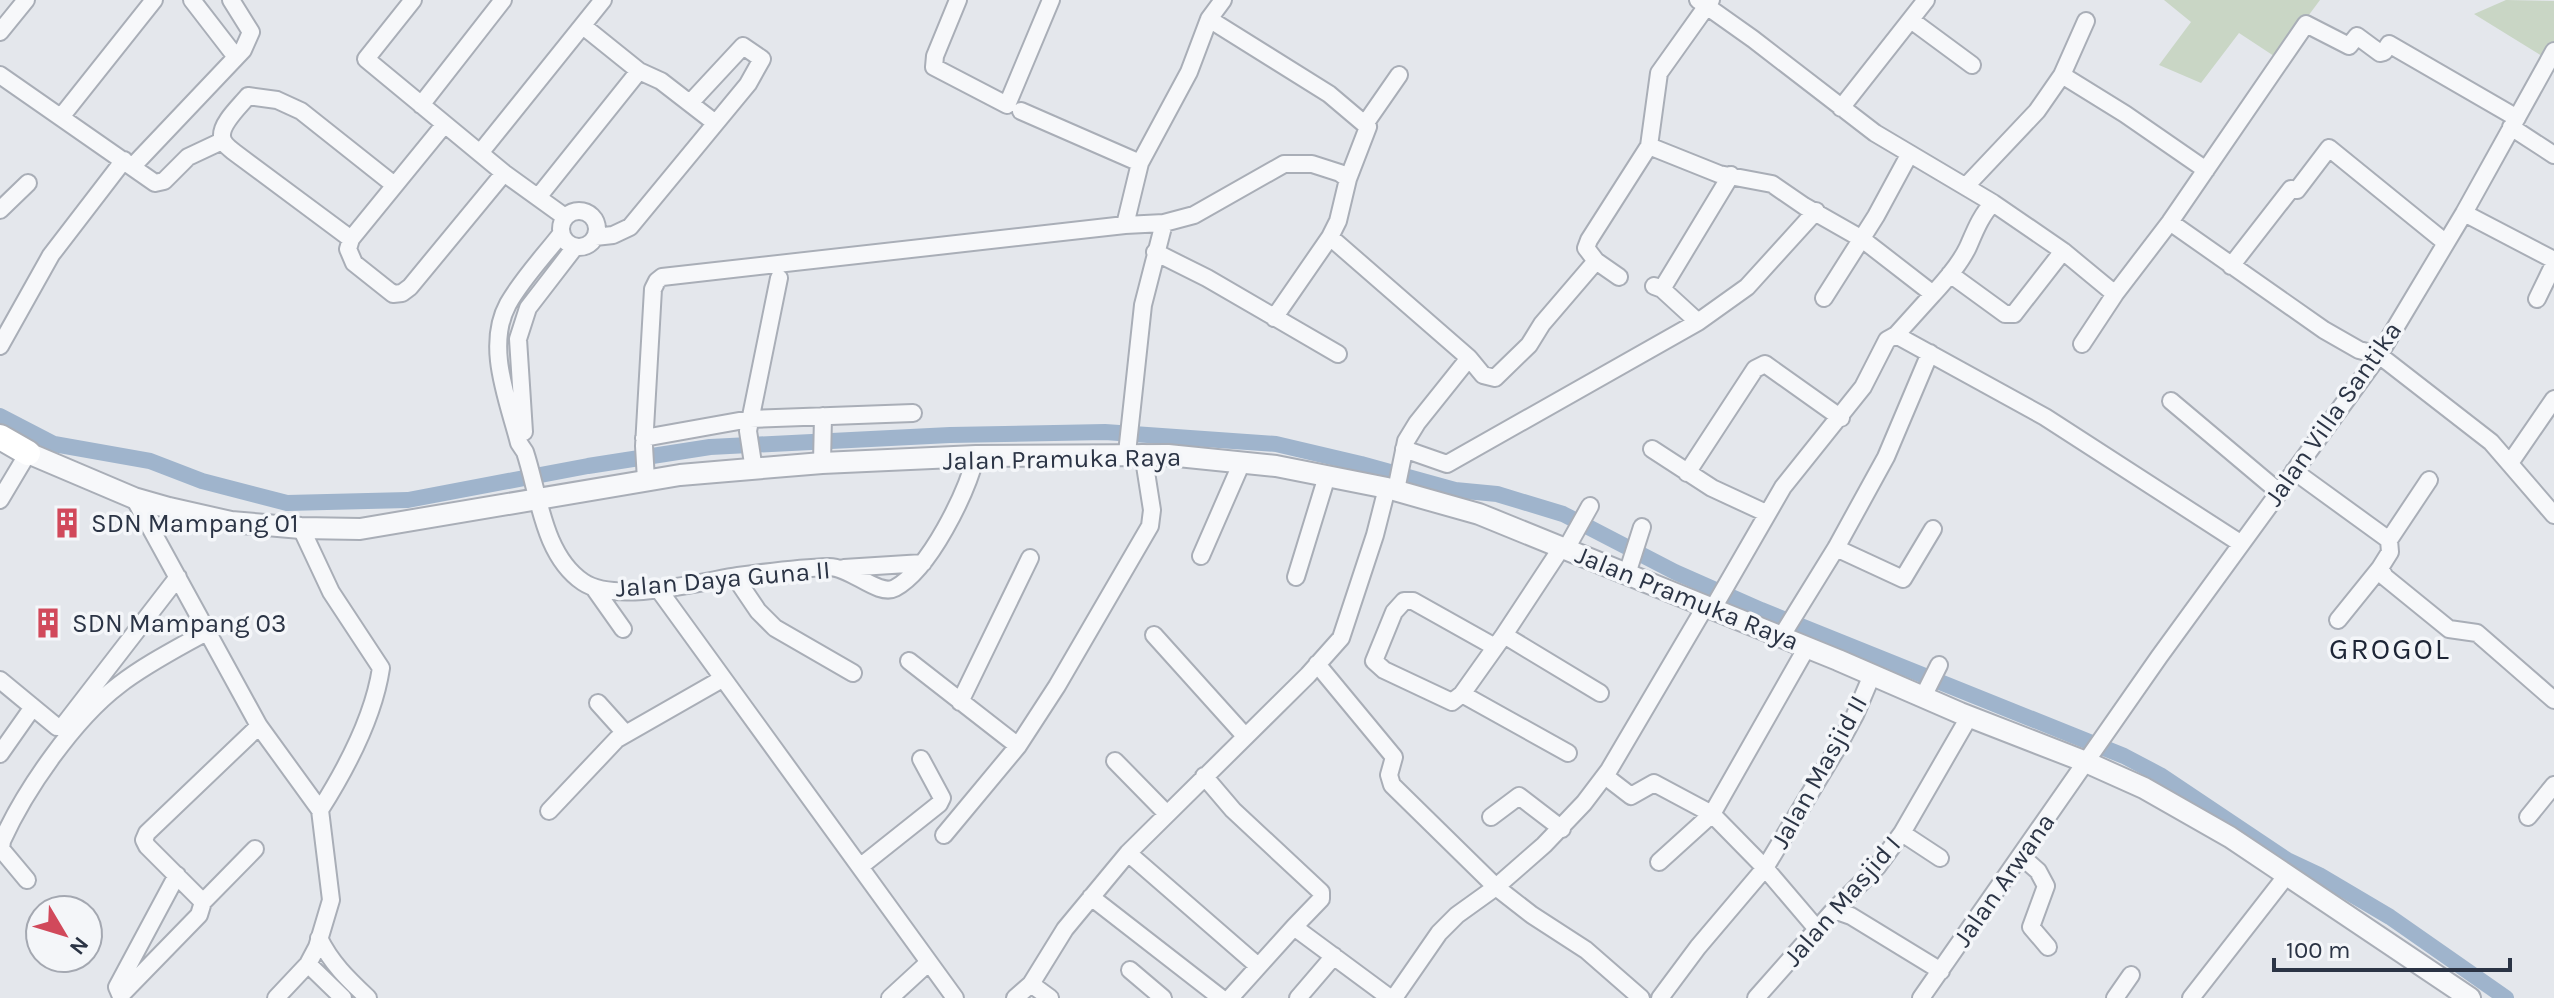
<svg xmlns="http://www.w3.org/2000/svg" width="2554" height="998" viewBox="0 0 2554 998" font-family="Karla,sans-serif">
  <style>
    .green { fill: #c9d6c5 }
    .lines { fill: none; stroke-linecap: round; stroke-linejoin: round }
    .canal { stroke: #9fb4cc; stroke-width: 16 }
    .minor-casing { stroke: #a9aeb7; stroke-width: 20 }
    .tertiary-casing { stroke: #a9aeb7; stroke-width: 24 }
    .secondary-casing { stroke: #a9aeb7; stroke-width: 28 }
    .minor { stroke: #f7f8fa; stroke-width: 16 }
    .tertiary { stroke: #f7f8fa; stroke-width: 20 }
    .secondary { stroke: #fff; stroke-width: 24 }
    .labels { text-anchor: middle; dominant-baseline: central; stroke-width: 7; stroke-linejoin: round; paint-order: stroke }
    .street-label { font-size: 26px; fill: #2b3445; stroke: #f4f6f9 }
    .poi-label { font-size: 26px; fill: #2b3445; stroke: #f4f6f9; text-anchor: start }
    .quarter-label { font-size: 30px; letter-spacing: 2px; fill: #1d2536; stroke: #f4f6f9 }
  </style>
  <rect width="100%" height="100%" fill="#e4e7ec"/>
  <path class="green" d="M2164 0H2320L2277 58 2239 33 2201 83 2159 65 2191 22Z
    M2506 0 2554 1V47L2547 59 2474 14Z"/>
  <g class="lines">
    <path class="canal" d="M0 416 54 444 150 461 202 481 287 503 408 500 588 466 710 447 950 435 1105 432 1276 444 1361 464 1455 490 1497 494 1563 514 1675 572 1761 610 2124 756 2160 775 2287 860 2319 875 2390 917 2506 998"/>
    <g class="minor-casing">
      <path id="minor" d="M192 0 236 57
        M413 0 366 59 504 173 565 217
        M958 0 935 56 934 67 1007 105 1051 0
        M1698 0 1753 39 1875 133 1993 203 2063 251 2115 294
        M1209 19 1329 94 1368 127 1348 179 1338 221 1330 237 1274 318
        M1911 20 1972 65
        M583 26 639 71
        M0 32 26 0
        M0 75 155 183 164 181 188 157 222 141
        M2062 75 2125 114 2206 170
        M421 105 503 0
        M1841 108 1926 0
        M1021 111 1140 163
        M61 117 154 0
        M1365 124 1399 75
        M444 125 351 239 348 249 354 263 393 294 402 293 410 287 504 173
        M2511 127 2554 155
        M1649 146 1719 174 1772 184 1804 206 1862 239 1933 294C1946 280 1960 264 1968 247 1975 231 1981 215 1993 203
        M480 153 603 0
        M132 167 243 50 251 32 231 0
        M1967 185 2037 111 2062 75 2086 21
        M539 196 639 71 661 81 714 122
        M0 210 28 183
        M561 229a18 18 0 1 1 36 0a18 18 0 1 1-36 0Z
        M2464 213 2554 260
        M2170 222 2324 330 2359 350 2379 355 2491 442 2554 515
        M1125 225 1140 163 1189 72 1209 19 1223 0
        M561 234C544 256 522 279 508 304 485 346 508 400 519 443L525 452C539 494 543 555 583 582 615 604 700 582 738 576 768 572 798 568 828 567 850 566 878 597 895 588 930 569 966 494 976 456
        M595 237 613 235 630 227 748 84 762 59 743 46 690 103
        M1330 237 1469 358 1417 423 1406 441 1396 490
        M351 239 234 152C229 148 222 143 222 136 221 123 240 106 248 96L277 100 301 111 393 184
        M1155 252 1207 278 1338 354
        M2231 266 2291 189 2297 190 2329 148 2446 243
        M1950 274 2005 314H2014L2063 251
        M1619 277 1596 261 1586 248 1589 240 1649 146 1659 73 1711 0
        M1654 286 1662 289 1698 322
        M1662 289 1731 175
        M1824 298 1876 216 1909 155
        M2537 299 2554 264
        M1896 335 2045 417 2240 543
        M2082 344 2115 294 2170 222 2306 24 2349 46 2357 36 2380 53 2384 52 2389 44 2517 118
        M0 346 51 255 124 160
        M1469 358 1483 375 1495 378 1529 345 1542 324 1596 261
        M2171 401 2279 492
        M524 432 518 339 528 308 575 247
        M644 438 750 419 913 413
        M1404 449 1447 464 1698 322 1747 287 1816 211
        M1652 449 1712 488 1766 513
        M1127 453 1143 305 1164 223
        M822 463 823 416
        M2510 463 2554 399
        M754 470 748 431 779 278
        M2294 471 2389 540 2390 552 2380 568 2385 577 2449 629 2477 633 2554 700
        M1687 473 1755 369 1765 364 1841 418
        M646 480 644 446 653 289 657 281 662 277 1125 225 1164 223 1194 215 1284 164H1312L1340 173 1348 179
        M134 498 259 726 320 810 331 900 317 947 308 964 276 998
        M0 500 28 453
        M301 528 331 592 381 668C374 715 346 769 320 810
        M2389 540 2429 480
        M1836 548 1903 579 1933 529
        M1566 549 1590 506
        M1201 556 1242 462
        M844 568 923 563
        M1627 574 1642 527
        M735 577 758 611 775 628 853 673
        M1296 577 1327 476
        M594 588 623 629
        M659 590 955 998
        M1712 610 1783 487 1863 387 1887 340 1896 335 1933 294
        M2338 620 2380 568
        M1154 635 1245 736
        M1504 635 1600 693
        M1781 637 1836 548 1886 457 1930 353
        M1495 647 1413 601H1404L1394 612 1374 661 1384 670 1452 702 1462 694 1504 635 1562 547
        M909 661 1018 746
        M1317 664 1394 757 1389 775 1392 785 1496 887 1532 915 1586 950 1641 998
        M0 680 57 727 63 726 178 577
        M1462 694 1568 753
        M1923 697 1939 665
        M960 702 1030 558
        M598 703 625 733
        M0 754 33 707
        M1115 761 1166 813
        M1204 776 1233 810 1321 892V899L1294 927
        M1605 776 1631 796 1654 783 1712 814 1765 868 1817 929
        M549 811 617 739 722 679
        M1491 817 1519 796 1562 829
        M2528 817 2554 785
        M1902 833 1940 858
        M944 835 1018 746 1057 686 1150 526 1152 510 1143 453
        M1128 853 1258 966
        M2022 857 2038 871 2046 886 2031 927 2048 947
        M1659 862 1712 814 1807 647
        M861 866 939 804 942 798 921 759
        M177 875 117 987 120 994 124 992 199 915 203 902 147 846 144 840 147 833 259 726
        M27 880 1 849 2 841C25 790 74 719 119 685 146 664 178 648 208 631
        M1091 897 1221 998
        M203 902 255 849
        M1834 910 1851 916 1941 971
        M319 938C331 963 348 979 368 998
        M308 964 343 998
        M1130 970 1163 998
        M1031 984 1050 998
        M890 998 928 963
        M1015 998 1031 984 1065 929 1128 853 1308 675 1341 638 1375 535 1387 488
        M1230 998 1294 927 1390 998
        M1298 998 1334 956
        M1394 998 1439 933 1457 915 1496 887 1544 845 1584 803 1609 770 1705 607
        M1660 998 1698 947 1765 868 1836 750 1855 715 1872 675
        M1756 998 1834 910 1877 867 1902 833 1969 717
        M1921 998 2159 657 2379 355 2464 213 2554 51
        M2115 998 2131 975
        M2191 998 2287 875"/>
    </g>
    <g class="tertiary-casing">
      <path id="tertiary" d="M28 453 134 498 169 508 231 522 301 528 360 529 680 475 822 463 976 456 1168 455 1276 466 1387 488 1479 514 1838 660 1960 713 2086 762 2144 788 2230 837 2470 998"/>
    </g>
    <g class="secondary-casing">
      <path id="secondary" d="M0 437 28 453"/>
    </g>
    <use href="#minor" class="minor"/>
    <use href="#tertiary" class="tertiary"/>
    <use href="#secondary" class="secondary"/>
  </g>
  <defs>
    <g id="building-bare" transform="scale(2.4)"><path d="M-4-6H4V6H1V3H-1V6H-4ZM-2.5-4.3h1.7v1.8h-1.7ZM.8-4.3h1.7v1.8H.8ZM-2.5-1h1.7V.8h-1.7ZM.8-1h1.7V.8H.8Z" fill="#d1495b" stroke="#f4f6f9" stroke-width="2.5" paint-order="stroke"/></g>
  </defs>
  <g fill-rule="evenodd">
    <use href="#building-bare" x="67" y="523"/>
    <use href="#building-bare" x="48" y="623"/>
  </g>
  <g class="labels">
    <g class="street-label">
      <text transform="translate(2333 414) rotate(-55)">Jalan Villa Santika</text>
      <text transform="translate(1062 459) rotate(-1)">Jalan Pramuka Raya</text>
      <text transform="translate(723 579) rotate(-5)">Jalan Daya Guna II</text>
      <text transform="translate(1687 598) rotate(22)">Jalan Pramuka Raya</text>
      <text transform="translate(1819 772) rotate(-61)">Jalan Masjid II</text>
      <text transform="translate(2004 880) rotate(-55)">Jalan Arwana</text>
      <text transform="translate(1842 901) rotate(-49)">Jalan Masjid I</text>
    </g>
    <g class="poi-label">
      <text x="91" y="523">SDN Mampang 01</text>
      <text x="72" y="623">SDN Mampang 03</text>
    </g>
    <g class="quarter-label">
      <text x="2390" y="649">GROGOL</text>
    </g>
  </g>
  <g transform="translate(64 934) rotate(128)"><circle r="38" fill="#f4f6f9" stroke="#a4a8b1" stroke-width="2"/>
  <path d="M0-6L14 30L0 20L-14 30Z" fill="#d1495b"/>
  <text y="-12" font-size="22" font-weight="bold" text-anchor="middle" fill="#2b3445">N</text>
  </g>
  <path d="M2274 958v12h236v-12" fill="none" stroke="#2b3445" stroke-width="4"/>
  <text x="2286" y="958" font-size="24" fill="#2b3445" stroke="#f4f6f9" stroke-width="6" paint-order="stroke">100 m</text>
</svg>
